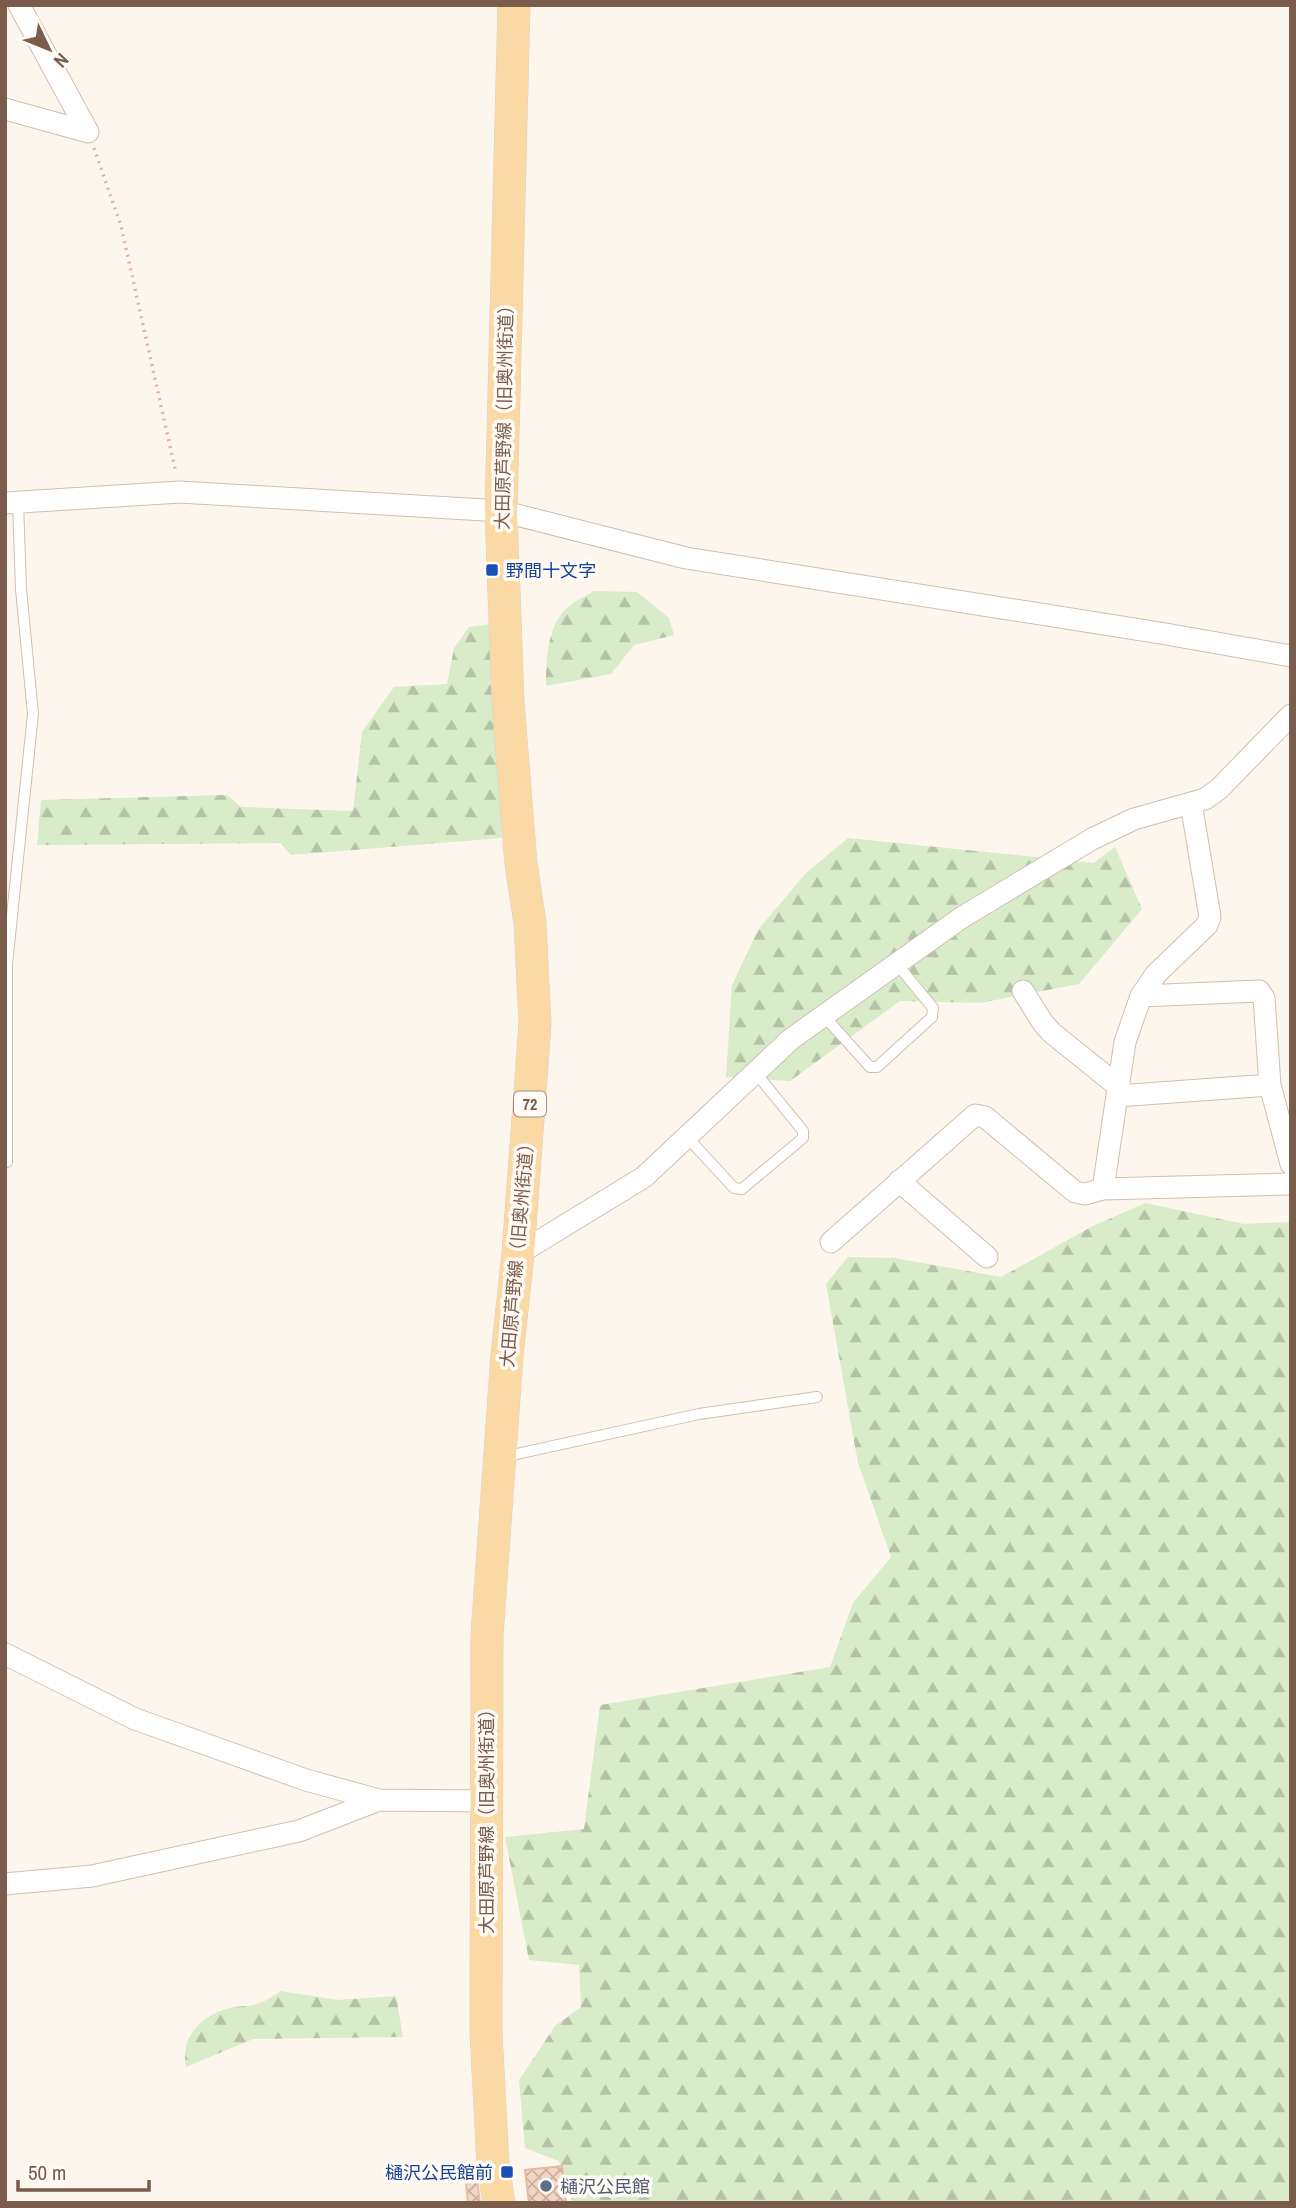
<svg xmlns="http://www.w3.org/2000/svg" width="1296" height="2208" viewBox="0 0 1296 2208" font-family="'Archivo Narrow','Noto Sans JP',sans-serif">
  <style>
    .forest { fill: url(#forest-firs) }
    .building { fill: url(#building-cross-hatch); stroke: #e6bba3; stroke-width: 2 }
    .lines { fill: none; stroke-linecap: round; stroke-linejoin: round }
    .service-casing { stroke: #d1beb0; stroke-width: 12 }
    .minor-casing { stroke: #d1beb0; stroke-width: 23 }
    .primary-casing { stroke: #dad1cd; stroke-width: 33 }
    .path { stroke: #d9b8a5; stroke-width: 3.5; stroke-dasharray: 2 5; stroke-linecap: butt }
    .service { stroke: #fff; stroke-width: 10 }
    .minor { stroke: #fff; stroke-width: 21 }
    .primary { stroke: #fbd9a5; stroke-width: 32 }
    .transit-dot { fill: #1a4fb4; stroke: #fffaf3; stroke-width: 2.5 }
    .service-dot { fill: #5c6f8a; stroke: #fffaf3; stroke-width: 2.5 }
    .labels { text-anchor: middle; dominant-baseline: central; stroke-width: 7; stroke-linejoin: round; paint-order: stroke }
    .shield { fill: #fffaf3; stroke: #a28b7f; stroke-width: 2 }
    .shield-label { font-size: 16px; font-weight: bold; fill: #7a5c4d }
    .street-label { font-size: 18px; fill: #7a5c4d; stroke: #fffaf3 }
    .transit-label { font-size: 18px; fill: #164399; stroke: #fffaf3; text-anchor: start }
    .service-label { font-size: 18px; fill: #4e5e75; stroke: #fffaf3; text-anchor: start }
  </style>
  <defs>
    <pattern id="forest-firs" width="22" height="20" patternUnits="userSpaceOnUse" patternTransform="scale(1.75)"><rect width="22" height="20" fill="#d8ecc9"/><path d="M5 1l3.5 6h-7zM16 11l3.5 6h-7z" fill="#b4c2a5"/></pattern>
    <pattern id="building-cross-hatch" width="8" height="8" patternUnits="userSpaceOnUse" patternTransform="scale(1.75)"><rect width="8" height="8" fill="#f3d5c3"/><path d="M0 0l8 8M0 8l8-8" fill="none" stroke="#cab0a1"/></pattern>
  </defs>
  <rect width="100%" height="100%" fill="#fdf6ec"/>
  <path class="forest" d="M594 591 637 592 669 618 674 635 634 645 611 674 546 686C546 658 547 625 569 606 577 600 586 596 594 591Z
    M493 624 502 838 291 855 280 843 37 845 41 800 227 795 241 807 353 811 362 732 394 687 447 684 454 648 469 627Z
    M848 838 1094 863 1115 847 1142 909 1079 984 980 1003 900 1001 790 1081 726 1077 732 985 758 930 806 873Z
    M1145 1203 1244 1224 1291 1222V2203H572L571 2193 559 2161 525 2148 519 2080 555 2026 581 2007 579 1965 529 1960 505 1837 584 1829 600 1705 830 1667 853 1603 891 1557 858 1463 826 1284 848 1257 894 1258 1001 1277 1091 1227Z
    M281 1991 337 2000 396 1996 403 2037 253 2039 186 2067C180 2037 201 2015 230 2008 238 2006 248 2007 257 2004 265 2002 273 1996 281 1991Z"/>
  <path class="building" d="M562 2166 566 2203H529L525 2170Z
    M476 2173 480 2203H468L465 2174Z"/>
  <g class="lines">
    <g class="service-casing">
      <path id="service" d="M824 1016 870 1067H877L932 1017 933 1008 897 964
        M687 1137 734 1188 742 1189 803 1138V1131L755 1072
        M7 1162V964L33 714 21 589 18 503
        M503 1457 699 1414 817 1397"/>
    </g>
    <g class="minor-casing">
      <path id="minor" d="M19 5 88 132
        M5 109 88 132
        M5 503 180 492 501 511 686 558 1160 633 1291 656
        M1023 991 1043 1023 1052 1033 1118 1086
        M1141 996 1259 991 1264 998 1270 1085
        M1117 1096 1270 1085 1291 1164
        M899 1181 987 1257
        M1103 1189 1125 1042 1141 996 1156 974 1207 925 1210 917 1191 803
        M831 1242 975 1115 985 1117 1075 1192 1085 1194 1103 1189 1287 1184 1291 1182
        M518 1254 644 1177 791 1039 961 918 1092 839 1134 819 1205 799 1219 789 1291 715
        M5 1654 135 1719 306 1780 379 1800 486 1801
        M5 1884 92 1876 299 1831 379 1800"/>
    </g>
    <g class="primary-casing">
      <path id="primary" d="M499 2203 493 2165 486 2032 487 1635 507 1355 518 1254 535 1024 530 923 521 864 508 702 501 511 514 5"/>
    </g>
    <path class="path" d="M94 148 121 226 176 473"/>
    <use href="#service" class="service"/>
    <use href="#minor" class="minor"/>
    <use href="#primary" class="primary"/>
  </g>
  <g class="transit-dot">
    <rect x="485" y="563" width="14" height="14" rx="3.5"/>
    <rect x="500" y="2165" width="14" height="14" rx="3.5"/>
  </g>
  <circle class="service-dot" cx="546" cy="2186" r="7"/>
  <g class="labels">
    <rect class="shield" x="514" y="1091.5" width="32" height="25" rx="5"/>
    <g class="shield-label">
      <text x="530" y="1104">72</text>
    </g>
    <g class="street-label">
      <text transform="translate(504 413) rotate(-89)">大田原芦野線（旧奥州街道）</text>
      <text transform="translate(517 1251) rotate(-85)">大田原芦野線（旧奥州街道）</text>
      <text transform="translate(486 1817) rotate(-90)">大田原芦野線（旧奥州街道）</text>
    </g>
    <g class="transit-label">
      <text x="506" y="570">野間十文字</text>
      <text x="493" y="2172" text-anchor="end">樋沢公民館前</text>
    </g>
    <g class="service-label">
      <text x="560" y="2186">樋沢公民館</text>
    </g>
  </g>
  <rect width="1296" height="2208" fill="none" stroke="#7a5c4d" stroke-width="14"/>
  <g transform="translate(49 49) rotate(133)" stroke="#fffaf3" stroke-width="5" paint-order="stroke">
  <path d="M0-5L12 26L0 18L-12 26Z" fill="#7a5c4d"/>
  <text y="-10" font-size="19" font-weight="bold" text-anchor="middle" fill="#7a5c4d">N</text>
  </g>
  <path d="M18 2180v10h131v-10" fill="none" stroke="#7a5c4d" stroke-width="3.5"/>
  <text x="28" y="2180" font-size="21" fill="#7a5c4d" stroke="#fffaf3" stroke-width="5" paint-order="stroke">50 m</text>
</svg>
